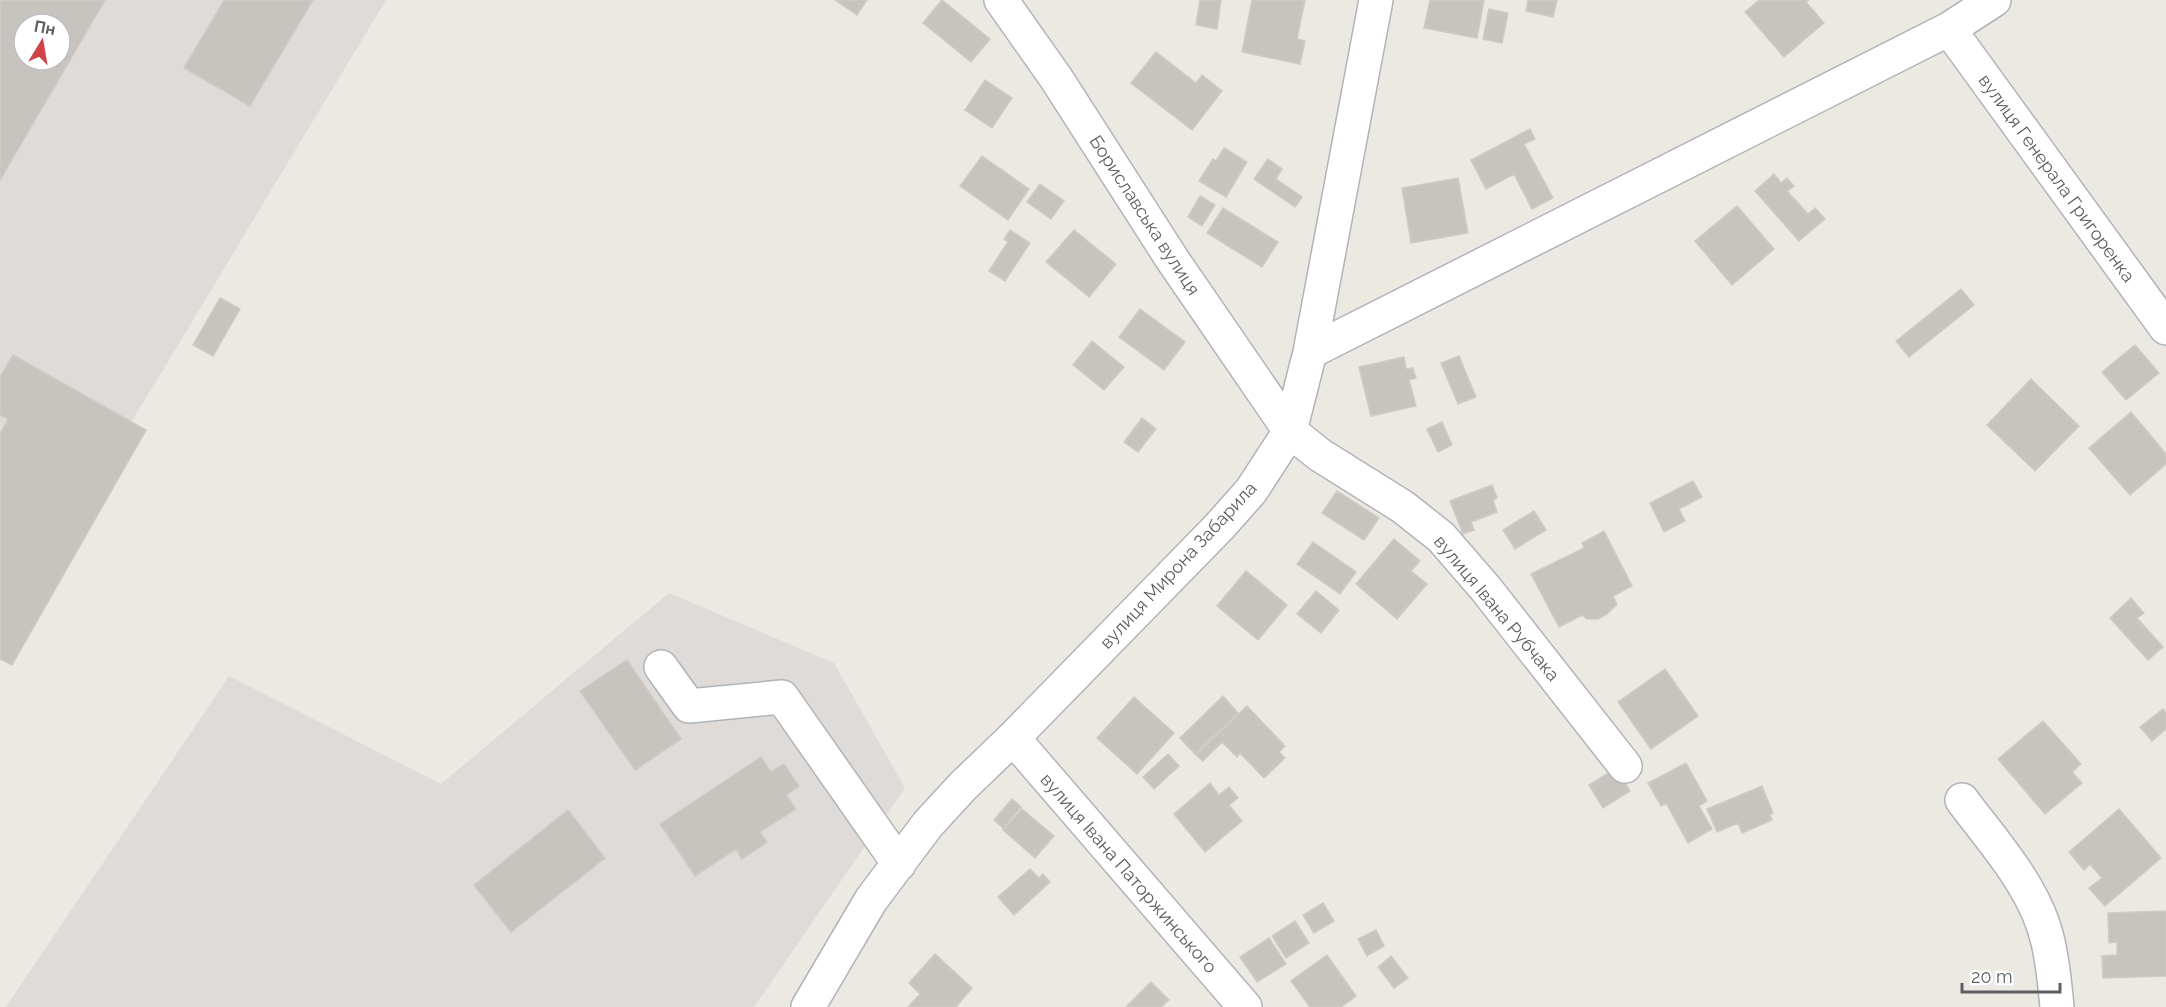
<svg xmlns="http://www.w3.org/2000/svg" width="2166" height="1007" viewBox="0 0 2166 1007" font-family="Raleway,sans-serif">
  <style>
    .industrial { fill: #dedbd8; fill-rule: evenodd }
    .building { fill: #c7c4c0; stroke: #d0cac3; stroke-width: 1.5; fill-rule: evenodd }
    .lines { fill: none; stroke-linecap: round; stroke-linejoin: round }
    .minor-casing { stroke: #b1b4b7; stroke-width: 36 }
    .minor { stroke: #fff; stroke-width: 33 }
    .labels { text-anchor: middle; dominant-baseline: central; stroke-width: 4.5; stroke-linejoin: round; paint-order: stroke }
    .street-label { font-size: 18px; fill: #5b5f62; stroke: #fff }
  </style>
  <rect width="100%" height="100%" fill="#ece9e3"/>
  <path class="industrial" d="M0 0H386L0 640ZM24 24H60V60H24Z
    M669 593 834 663 905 788 754 1007H6L229 676 441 784Z"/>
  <path class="building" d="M0 0H105L0 180ZM24 24H60V60H24Z
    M224 0H313L250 106 184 68Z
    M835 0H867L857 15Z
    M942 0 990 39 971 62 923 23Z
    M1200 0H1221L1217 29 1196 25Z
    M1252 0H1305L1297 39 1305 41 1300 64 1242 52Z
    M1430 0H1484L1477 38 1424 28Z
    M1528 0H1557L1553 17 1526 11Z
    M1759 0H1809L1806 2 1824 23 1784 57 1745 12Z
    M1489 9 1508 13 1502 43 1483 39Z
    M1156 52 1196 83 1202 75 1222 91 1192 130 1131 83Z
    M985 80 1012 98 992 128 965 110Z
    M1530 129 1535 139 1524 144 1553 198 1532 209 1514 174 1486 189 1471 160Z
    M1224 148 1247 162 1226 197 1199 181 1213 159 1216 161Z
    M982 156 1029 189 1008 220 960 186Z
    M1268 159 1282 169 1276 179 1302 197 1295 207 1254 179Z
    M1774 174 1781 183 1787 178 1794 186 1787 191 1808 214 1815 208 1825 219 1799 241 1755 191Z
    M1458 178 1468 233 1411 243 1402 188Z
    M1040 184 1064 201 1051 219 1027 202Z
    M1200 196 1215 205 1202 226 1188 217Z
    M1737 206 1774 249 1732 285 1695 241Z
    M1223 208 1278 242 1262 267 1207 233Z
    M1010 230 1030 243 1005 281 989 271 1008 242 1004 239Z
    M1074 230 1116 264 1089 297 1046 262Z
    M1961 289 1974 305 1909 357 1896 341Z
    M220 298 240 309 213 356 193 345Z
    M1140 309 1185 342 1164 370 1119 337Z
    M1092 341 1124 367 1104 390 1073 365Z
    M2135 345 2159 373 2126 400 2102 372Z
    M13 355 146 430 12 665 0 659V434L8 419 0 415V377Z
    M1459 356 1476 397 1458 404 1441 363Z
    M1404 357 1406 369 1413 368 1416 378 1409 380 1416 406 1371 416 1359 367Z
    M2031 379 2079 426 2035 471 1987 425Z
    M2131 412 2166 454V464L2130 495 2089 448Z
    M1142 418 1156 429 1138 452 1124 442Z
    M1442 422 1452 445 1438 452 1427 429Z
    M1693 481 1702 497 1679 509 1685 521 1664 532 1650 503Z
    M1492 485 1497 498 1493 500 1497 512 1471 522 1474 530 1463 534 1450 501Z
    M1337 491 1379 518 1364 540 1322 513Z
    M1534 511 1546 530 1515 549 1503 530Z
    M1604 531 1632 586 1613 596 1617 604 1607 614 1598 619H1587L1582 615 1559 627 1531 574 1584 548 1582 543Z
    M1394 539 1420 561 1411 571 1427 584 1397 619 1356 584Z
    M1313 542 1356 572 1340 594 1297 564Z
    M1246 571 1287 605 1258 640 1217 606Z
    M1316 591 1339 610 1321 633 1297 614Z
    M2131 598 2144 613 2137 618 2163 647 2148 660 2110 618Z
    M627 660 681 739 635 770 580 691Z
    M1665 669 1698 716 1651 749 1618 702Z
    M1223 696 1238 713 1195 754 1180 738Z
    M1134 697 1174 733 1137 774 1097 738Z
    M1247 706 1285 746 1279 752 1285 758 1264 778 1240 753 1237 757 1222 742 1203 761 1196 755Z
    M2163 709 2166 713V729L2152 741 2140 727Z
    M2043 721 2081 764 2072 772 2082 783 2045 814 1998 759Z
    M1168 754 1179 766 1154 789 1143 777Z
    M761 757 771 772 784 764 799 786 786 795 796 809 760 832 767 842 742 859 736 849 695 876 660 824Z
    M1686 763 1707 801 1699 806 1712 829 1688 843 1666 803 1661 806 1648 783Z
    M1616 768 1630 791 1603 808 1589 785Z
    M1210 783 1219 795 1229 787 1238 798 1229 805 1242 821 1205 852 1174 814Z
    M1762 786 1773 813 1770 814 1772 820 1742 833 1738 823 1717 832 1707 809Z
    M1012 799 1021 807 1003 828 994 820Z
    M1022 809 1054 836 1035 858 1003 830Z
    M2119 809 2161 858 2105 906 2089 888 2102 878 2090 864 2084 870 2069 852Z
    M568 810 605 858 511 932 474 885Z
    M1030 869 1039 878 1043 874 1050 882 1014 915 998 897Z
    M1323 903 1334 921 1314 933 1303 915Z
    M2166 911V976L2103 978 2102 956 2117 955V942L2109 943 2108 913Z
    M1295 921 1309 943 1286 958 1272 936Z
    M1376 930 1384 946 1367 956 1358 939Z
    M1269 938 1286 964 1257 982 1240 957Z
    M935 954 972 988 956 1007H908L920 994 909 983Z
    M1327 955 1356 996 1341 1007H1310L1291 981Z
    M1391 956 1408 978 1394 988 1378 967Z
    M1151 982 1169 1000 1161 1007H1126Z"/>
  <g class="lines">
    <g class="minor-casing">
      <path id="minor" d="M1001 0 1056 78 1172 259 1290 431 1320 455 1403 507 1441 537 1486 589 1625 766
        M1949 29 2166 328
        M1310 352 1949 29 1994 0
        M661 667 689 706 782 697 899 864
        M1013 738 1245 1007
        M1962 800C1994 843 2036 888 2048 942 2053 963 2055 986 2057 1007
        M808 1007 871 900 928 824 963 786 1013 738 1219 527 1251 491 1290 431 1310 352 1376 0"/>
    </g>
    <use href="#minor" class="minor"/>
  </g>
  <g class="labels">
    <g class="street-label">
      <text transform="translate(2057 178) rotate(54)">вулиця Генерала Григоренка</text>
      <text transform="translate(1145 215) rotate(57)">Бориславська вулиця</text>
      <text transform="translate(1178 565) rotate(-47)">вулиця Мирона Забарила</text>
      <text transform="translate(1497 608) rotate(50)">вулиця Івана Рубчака</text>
      <text transform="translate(1129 873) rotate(49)">вулиця Івана Паторжинського</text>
    </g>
  </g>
  <g transform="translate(42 42) rotate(11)"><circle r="28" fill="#ffffff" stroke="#bdbfc0" stroke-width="1.5"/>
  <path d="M0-4.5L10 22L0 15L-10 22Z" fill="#d24347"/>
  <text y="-9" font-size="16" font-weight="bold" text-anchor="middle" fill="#5b5f62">Пн</text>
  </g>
  <path d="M1962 983v9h98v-9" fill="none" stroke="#5b5f62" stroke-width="3"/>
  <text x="1971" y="983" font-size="18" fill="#5b5f62" stroke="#ffffff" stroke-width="4.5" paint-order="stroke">20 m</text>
</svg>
